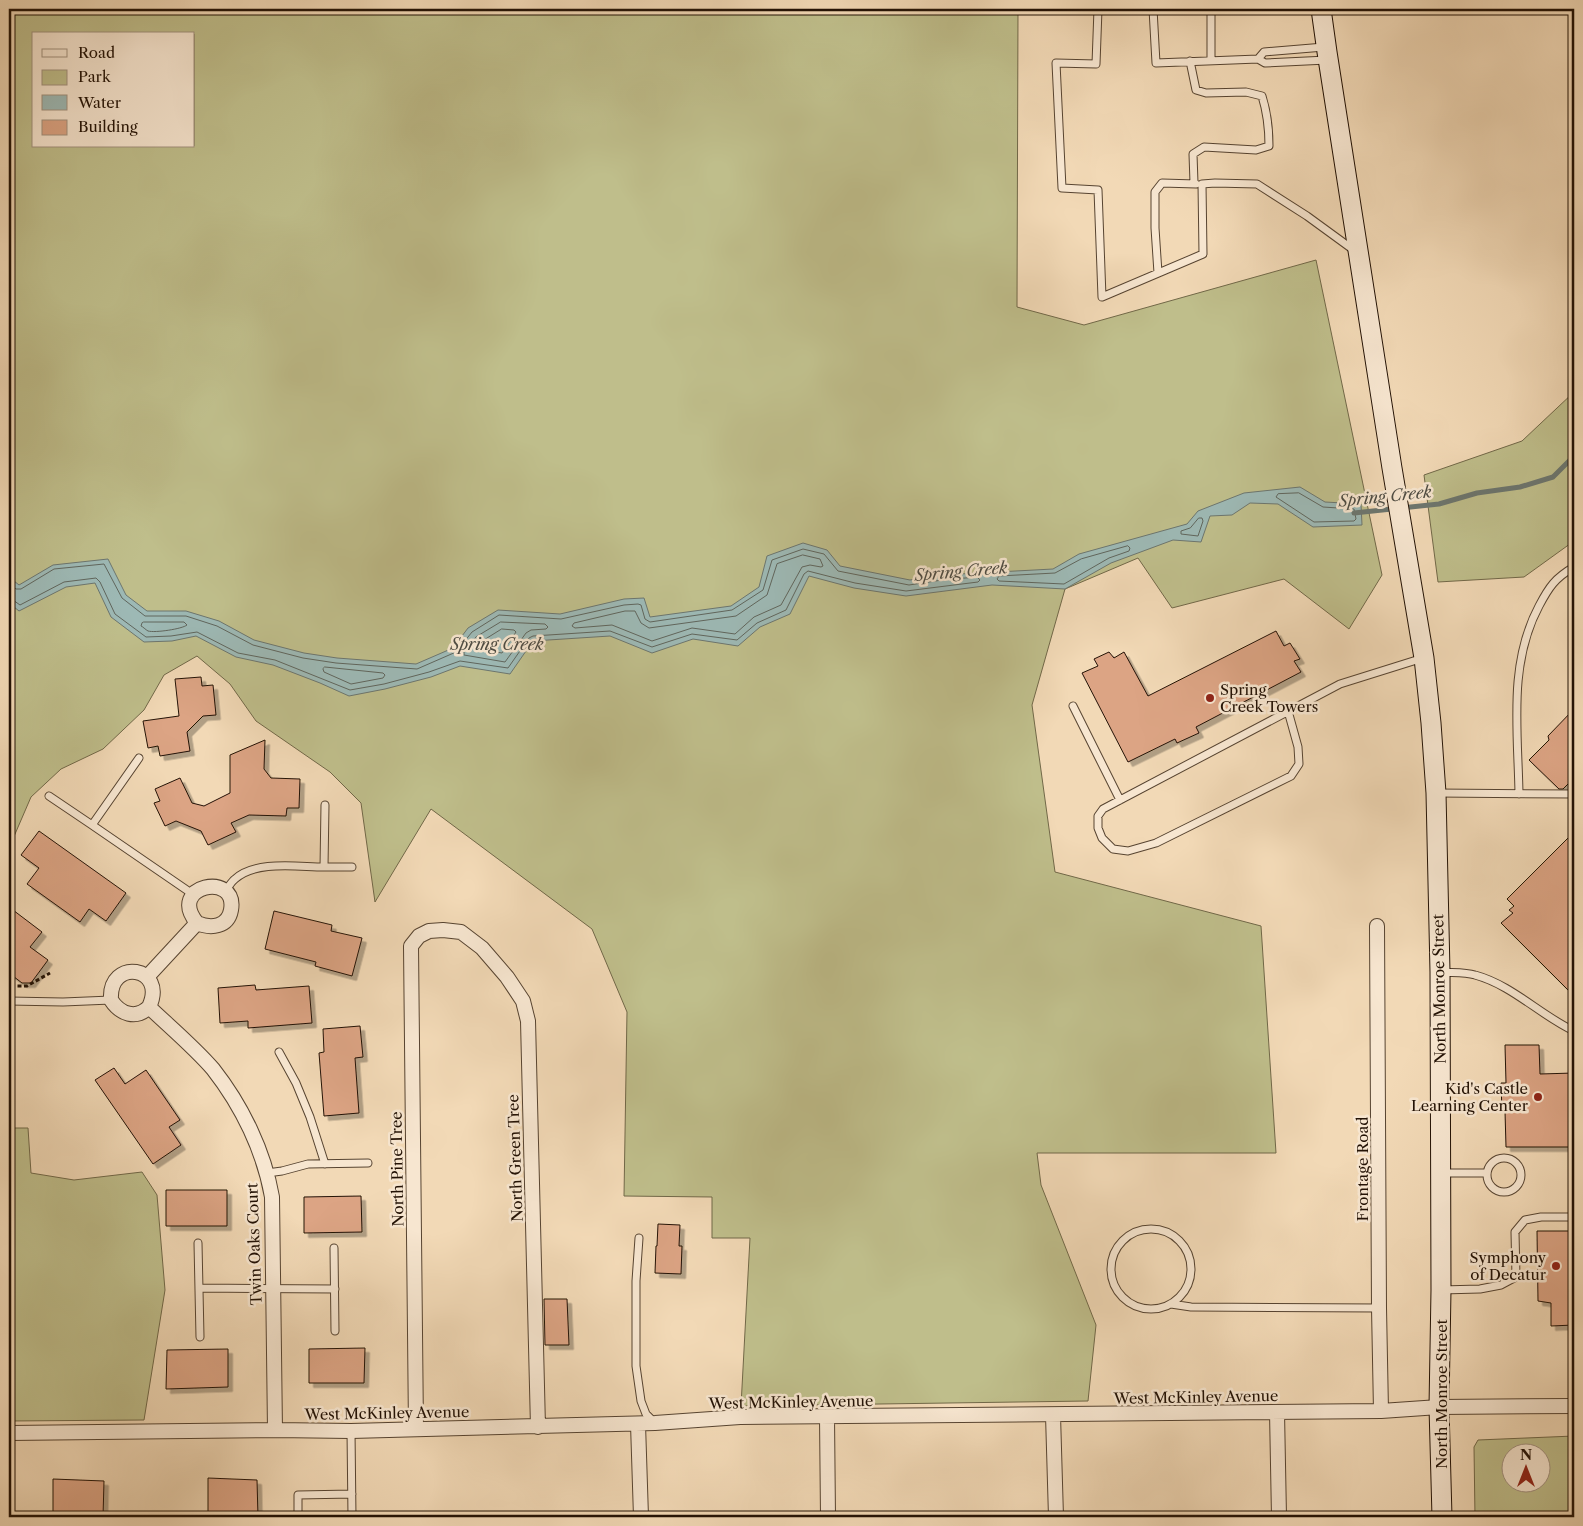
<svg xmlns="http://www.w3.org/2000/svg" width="1583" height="1526" viewBox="0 0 1583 1526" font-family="'Libre Caslon Text',serif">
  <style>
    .green { fill: #bfbe8b; stroke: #716848; fill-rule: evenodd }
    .water { fill: #9db9b5; stroke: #6c766f }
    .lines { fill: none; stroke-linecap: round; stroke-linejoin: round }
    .shore { stroke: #60665d; stroke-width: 1 }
    .stream { stroke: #6c766f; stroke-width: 5 }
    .building { fill: #dca484; stroke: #231205; filter: url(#shadow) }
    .lane-casing { stroke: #574431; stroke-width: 9 }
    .street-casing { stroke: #574431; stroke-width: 16 }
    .secondary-casing { stroke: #231205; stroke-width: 21 }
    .path { stroke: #231205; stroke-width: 3; stroke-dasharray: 4 2.5; stroke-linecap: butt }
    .lane { stroke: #f7e6d0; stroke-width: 7 }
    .street { stroke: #f7e6d0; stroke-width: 14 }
    .secondary { stroke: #f7e6d0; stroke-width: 19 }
    .poi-dot { fill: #8f2418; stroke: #f7e6d0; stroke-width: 2 }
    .labels { text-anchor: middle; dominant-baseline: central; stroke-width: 5; stroke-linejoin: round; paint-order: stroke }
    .poi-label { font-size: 15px; fill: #231205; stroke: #f7e6d0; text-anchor: end }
    .street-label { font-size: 15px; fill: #231205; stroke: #f7e6d0 }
    .water-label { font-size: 16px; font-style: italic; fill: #4e4c43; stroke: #f7e6d0 }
  </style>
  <defs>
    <filter id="shadow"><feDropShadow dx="4.5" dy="4.5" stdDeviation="0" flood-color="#0004"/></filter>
  </defs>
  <rect width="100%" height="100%" fill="#f2d9b6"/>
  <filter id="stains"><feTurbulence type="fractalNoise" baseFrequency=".004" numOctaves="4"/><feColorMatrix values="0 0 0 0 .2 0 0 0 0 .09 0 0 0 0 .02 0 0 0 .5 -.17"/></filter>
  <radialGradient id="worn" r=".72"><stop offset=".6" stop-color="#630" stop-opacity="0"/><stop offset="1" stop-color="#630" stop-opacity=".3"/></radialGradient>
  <path class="green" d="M9 9H1018L1017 307 1084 325 1316 260 1382 575 1349 629 1284 579 1172 608 1138 558 1065 589 1032 705 1055 872 1261 926 1276 1153H1037L1041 1185 1096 1325 1088 1401 741 1406 750 1238H712V1197L624 1196 627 1012 592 929 431 809 375 902 361 803 330 772 256 721 230 684 197 656 164 675 144 710 103 749 61 769 31 797 9 848ZM34 34H194V146H34Z
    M1574 392V541L1524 577 1438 582 1424 475 1522 441Z
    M9 1128H28L31 1173 74 1180 142 1172 157 1195 165 1290 144 1420 9 1421Z
    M1574 1436V1517H1475L1474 1447 1478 1440ZM1510 1454H1540V1484H1510Z"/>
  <path class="water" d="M1300 487 1325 502 1361 504 1362 525 1313 527 1278 504 1250 503 1232 515 1210 516 1201 542 1173 540 1111 563 1065 589 992 585 906 596 854 588 809 576 790 614 760 627 738 646 693 639 652 653 610 636 533 641 510 674 460 666 431 677 385 689 349 696 320 683 273 665 236 657 196 636 172 641 144 642 111 617 95 583 66 587 19 611 9 603V577L19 585 53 565 108 559 126 595 147 611H186L219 621 254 640 304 653 337 658 416 664 453 648 468 628 498 610 560 614 624 599 644 598 650 617 731 606 759 587 767 556 803 543 827 550 840 566 910 580 941 575 1053 569 1079 554 1187 524 1198 511 1244 493Z"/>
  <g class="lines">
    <path class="shore" d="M1299 493 1323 507 1354 509 1356 519 1354 521 1314 522 1276 497 1278 494Z
      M1199 518H1202L1203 521 1198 536 1181 534V531L1190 528Z
      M1128 546 1130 548 1129 551 1109 558 1064 584 999 581 997 579 999 576 1055 573 1081 559Z
      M803 555 820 559 823 566 821 567 810 565 802 567 781 605 754 617 735 634 692 628 652 641 612 625 575 628 572 626 574 623 625 611H635L641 623 649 628 736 616 767 595 777 564Z
      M9 583 16 589H21L54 569 104 564 122 598 145 616H186L217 626 253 645 303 658 336 663 417 669 456 652 472 632 499 615 561 619 624 605 638 604 641 605 645 619 650 622 732 610 763 590 772 560 803 549 824 554 838 571 909 585 942 580 977 577 980 580 978 582 906 591 855 583 808 571 804 574 786 610 757 623 737 640 692 634 652 647 610 631 533 636 529 638 508 668 460 661 429 672 384 684 350 690 275 660 238 653 197 632 171 636 146 637 115 614 100 582 96 578 64 582 20 605 13 600H9
      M144 622H184L187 625C182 629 155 633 148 631 146 630 142 626 141 626L142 623Z
      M501 622 545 624 548 627 546 629 531 630 526 633 505 662 464 655V652L476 637Z
      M502 629 514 630 516 632 502 653 478 649V647L481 642Z
      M325 667 383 673 385 675 383 678 351 684 324 672 323 669Z"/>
    <path class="stream" d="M1354 513 1439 504 1477 493 1520 487 1553 477 1574 456"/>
  </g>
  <path class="building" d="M1276 631 1284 646 1290 643 1300 659 1294 661 1301 672 1196 727 1199 733 1177 743 1175 739 1128 762 1082 673 1098 666 1094 659 1109 652 1114 658 1124 652 1148 696Z
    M201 677 202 686 213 685 216 715 203 716 187 732 190 751 160 756 158 746 148 748 143 721 179 716 175 679Z
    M1574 709V778L1563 789H1559L1529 760 1549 740 1548 736Z
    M265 740 264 769 271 778 300 779 299 808H287L286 816 249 815 231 823 236 832 208 845 201 831 176 821 165 826 154 803 160 801 155 789 180 778 192 803 204 806 230 793V755Z
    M39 831 126 893 106 921 89 909 80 922 27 884 39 868 21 855Z
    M1574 832V996L1501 923 1513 913 1509 910 1514 906 1507 899Z
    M9 907 42 932 30 947 48 960 31 983H22L9 973Z
    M274 911 332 925 331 931 362 938 352 976 315 966 316 962 265 949Z
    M255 985 256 990 309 986 312 1023 248 1028V1021L220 1023 218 988Z
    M360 1026 363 1057 355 1058 359 1113 324 1116 319 1053 324 1052 323 1029Z
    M1505 1045H1539L1540 1074 1574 1073V1147H1506L1505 1111 1502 1112 1501 1083H1506Z
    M114 1068 125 1084 146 1070 180 1120 169 1127 181 1145 153 1164 95 1080Z
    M166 1190H227V1226H166Z
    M361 1196 362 1232 304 1233V1197Z
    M658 1224 680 1225 679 1246H682L681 1274 655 1273 656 1246H657Z
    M1537 1231H1574V1325L1551 1326V1303L1538 1301Z
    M544 1299H567L569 1345H545Z
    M365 1348 364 1383H309V1349Z
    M228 1349V1387L166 1389 167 1350Z
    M208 1478 257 1480 258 1517H208Z
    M53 1479 104 1481 103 1517H53Z"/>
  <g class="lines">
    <g class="lane-casing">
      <path id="lane" d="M1098 9 1096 64 1056 63 1062 188 1098 190 1102 297 1203 254 1202 184 1215 183 1257 184 1307 216 1355 251
        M1153 9 1156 63 1258 59 1265 63 1327 60
        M1211 59V9
        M1258 59 1264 52 1324 47
        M1190 61 1196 90 1206 93 1246 92 1262 96C1267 112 1269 129 1269 146L1256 150 1204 147 1193 154 1194 183
        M1158 273 1155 228V192L1162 183 1196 184
        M1073 706 1120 800
        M1288 711 1298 747 1299 764 1291 776 1156 843 1128 851 1113 849 1102 838 1098 828V816L1103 809 1340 684 1423 658
        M139 758 92 825 194 895
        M1436 793 1574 794
        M1519 794C1518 730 1508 664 1539 606 1549 587 1555 578 1574 567
        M49 796 92 825
        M324 867H352
        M225 891C228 888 231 882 235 879 256 860 298 867 324 867L325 805
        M1440 972C1451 973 1465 972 1475 975 1512 985 1540 1015 1574 1031
        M9 1001 63 1002 111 1000
        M279 1052 296 1083 310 1117 325 1164
        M1487 1175a17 17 0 1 1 34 0a17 17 0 1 1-34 0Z
        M267 1173 282 1171 308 1164 368 1163
        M1441 1173H1487
        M1111 1269a40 40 0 1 1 80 0a40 40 0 1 1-80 0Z
        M639 1238 636 1281V1366L641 1401 646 1414 655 1423
        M198 1243 200 1337
        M334 1248 335 1331
        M199 1288 335 1289
        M1441 1290 1480 1289 1501 1285 1516 1277 1515 1232 1525 1220 1541 1217H1574
        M1171 1304 1191 1307 1379 1308
        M351 1431 352 1517
        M298 1517V1495L352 1494"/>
    </g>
    <g class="street-casing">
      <path id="street" d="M1377 926 1379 1308 1381 1411
        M147 977 197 923C166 885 238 871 231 910 228 927 211 929 197 923
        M149 1007C168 966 108 957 111 1000 120 1014 136 1020 149 1007 170 1027 195 1048 213 1069 242 1106 264 1151 272 1197L275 1430
        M1277 1412 1279 1517
        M1053 1415 1056 1517
        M827 1417 828 1517
        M638 1424 641 1517
        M416 1429 411 946 419 936 429 931 443 930 461 932 482 948 507 977 523 1001 528 1021 538 1427
        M9 1433 275 1430 351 1431 655 1423 740 1417 1381 1411 1439 1407 1574 1406"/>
    </g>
    <g class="secondary-casing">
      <path id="secondary" d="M1321 9 1327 52 1392 468 1424 658 1431 723 1436 793 1440 972 1441 1290 1439 1407 1442 1517"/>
    </g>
    <path class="path" d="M11 986H27L50 973"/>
    <use href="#lane" class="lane"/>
    <use href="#street" class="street"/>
    <use href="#secondary" class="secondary"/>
  </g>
  <g class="poi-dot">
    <circle cx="1210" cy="698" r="5"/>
    <circle cx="1538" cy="1097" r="5"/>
    <circle cx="1556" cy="1266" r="5"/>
  </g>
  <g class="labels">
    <g class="poi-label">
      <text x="1220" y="689" text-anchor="start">Spring<tspan x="1220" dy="17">Creek Towers</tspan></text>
      <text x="1528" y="1088">Kid's Castle<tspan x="1528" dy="17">Learning Center</tspan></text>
      <text x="1546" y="1257">Symphony<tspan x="1546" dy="17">of Decatur</tspan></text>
    </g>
    <g class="street-label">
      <text transform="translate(1439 989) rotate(-91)">North Monroe Street</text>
      <text transform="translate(515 1158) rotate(-92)">North Green Tree</text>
      <text transform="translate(397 1169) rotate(-91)">North Pine Tree</text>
      <text transform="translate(1362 1169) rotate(-90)">Frontage Road</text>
      <text transform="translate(254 1244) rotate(-92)">Twin Oaks Court</text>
      <text transform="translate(1441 1394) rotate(-90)">North Monroe Street</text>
      <text transform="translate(1196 1397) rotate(-1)">West McKinley Avenue</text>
      <text transform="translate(791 1402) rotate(-1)">West McKinley Avenue</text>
      <text transform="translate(387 1413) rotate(-1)">West McKinley Avenue</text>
    </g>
    <g class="water-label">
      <text transform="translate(1385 496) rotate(-6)">Spring Creek</text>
      <text transform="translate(961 571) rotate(-5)">Spring Creek</text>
      <text x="497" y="644">Spring Creek</text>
    </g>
  </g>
  <rect width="1583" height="1526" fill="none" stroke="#f2d9b6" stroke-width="30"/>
  <rect x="10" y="10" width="1563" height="1506" fill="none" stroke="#231205" stroke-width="2.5"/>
  <rect x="15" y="15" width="1553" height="1496" fill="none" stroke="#231205"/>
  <rect x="32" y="32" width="162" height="115" fill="#f7e6d0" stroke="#a2917f"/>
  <rect x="42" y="49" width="25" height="8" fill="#f7e6d0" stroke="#a2917f"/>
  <text x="78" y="58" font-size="15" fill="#231205">Road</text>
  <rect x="42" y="70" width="25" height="15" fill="#bfbe8b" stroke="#a2917f"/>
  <text x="78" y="82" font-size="15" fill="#231205">Park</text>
  <rect x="42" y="95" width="25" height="15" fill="#9db9b5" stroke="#a2917f"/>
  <text x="78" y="108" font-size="15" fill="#231205">Water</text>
  <rect x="42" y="120" width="25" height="15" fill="#dca484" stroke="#a2917f"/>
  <text x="78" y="132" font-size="15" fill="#231205">Building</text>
  <g transform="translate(1526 1468)"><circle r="24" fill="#f7e6d0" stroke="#a2917f"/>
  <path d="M0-4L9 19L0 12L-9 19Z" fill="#8f2418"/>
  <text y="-8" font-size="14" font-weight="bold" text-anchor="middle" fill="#231205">N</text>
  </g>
  <rect width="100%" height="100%" filter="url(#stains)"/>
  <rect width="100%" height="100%" fill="url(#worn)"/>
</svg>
